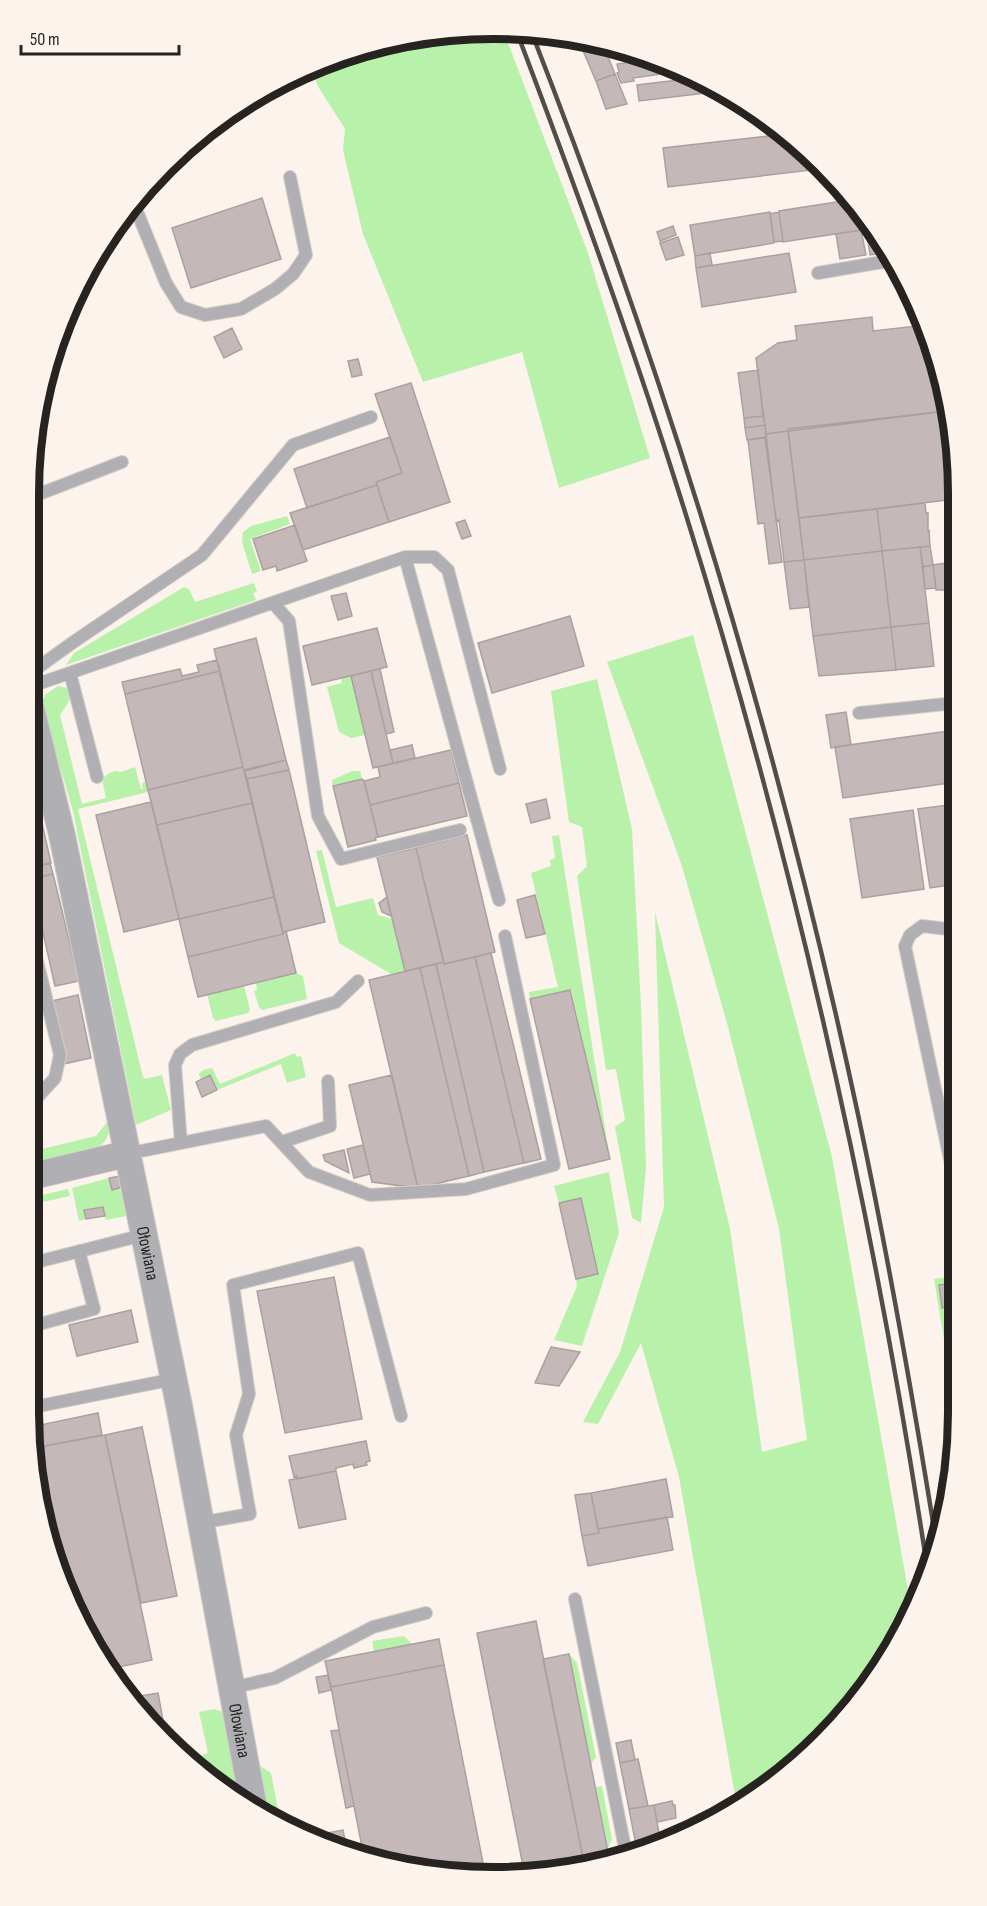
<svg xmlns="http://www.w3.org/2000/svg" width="987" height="1906" viewBox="0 0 987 1906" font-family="'Sofia Sans Condensed',sans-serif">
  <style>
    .green { fill: #b8f1a9 }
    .building { fill: #c4b9b8; stroke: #aba0a0; stroke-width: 1.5 }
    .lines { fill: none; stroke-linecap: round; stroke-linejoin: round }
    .service-casing { stroke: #d5cec8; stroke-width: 14 }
    .minor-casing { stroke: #d5cec8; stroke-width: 28 }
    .service { stroke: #b0b0b4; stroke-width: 12 }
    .minor { stroke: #b0b0b4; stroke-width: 26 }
    .rail { stroke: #524d4b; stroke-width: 4.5 }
    .labels { text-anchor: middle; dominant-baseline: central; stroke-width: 4.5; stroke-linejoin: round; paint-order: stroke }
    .street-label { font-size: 18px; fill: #262321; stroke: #fcf3ed }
    .rim { fill: none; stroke: #262321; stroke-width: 8 }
  </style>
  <rect width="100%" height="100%" fill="#fcf3ed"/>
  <path class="green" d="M503 30 588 253 650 458 559 488 522 352 423 382 363 234 343 150 345 129 319 88 310 68 344 53 433 32Z
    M287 516 290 524 250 539 261 571 252 574 242 542 243 532 251 526Z
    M254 583 257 592 253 593 256 600 66 665 74 653 184 587 189 589 195 602Z
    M693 635 832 1157 912 1613 822 1742 752 1799 737 1807 679 1477 641 1343 598 1424 583 1422 620 1352 664 1207 655 912 730 1229 762 1452 807 1440 779 1228 727 1023 681 863 607 662Z
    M351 676 365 735 351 738 339 732 327 687 342 683 341 678Z
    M597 679 632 829 641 1007 646 1167 641 1223 632 1218 615 1127 625 1120 616 1069 606 1070 577 876 587 866 582 827 569 822 551 691Z
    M58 686 67 688C74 699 66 705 60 715L82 804 106 798 102 779 109 773 116 771 121 772 135 767 141 789H143L142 783 146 782 148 792 78 809 143 1077 145 1079 162 1075 171 1110 136 1125 73 811 41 702 46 694Z
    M352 771H360L362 779 333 786 332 780Z
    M559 835 610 1159 571 990 530 999 529 992 558 987 531 873 551 866 550 860 555 858 552 836Z
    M322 850 336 907 373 898 378 915 392 919 405 971 391 974 339 943 316 851Z
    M296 973 303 976 307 999 262 1010 259 1007 254 991 257 990 256 983Z
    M244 986 250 1010 248 1013 216 1021 213 1018 207 994Z
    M295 1053 297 1057 301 1056 306 1077 287 1083 281 1064 217 1090 210 1075 201 1079 199 1074 203 1070 212 1068 220 1084Z
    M108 1121 112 1127 105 1141 98 1148 41 1161 36 1162 29 1159V1152L96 1136Z
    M609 1172 619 1233 582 1346 554 1340 577 1286 576 1279 598 1274 581 1199 559 1203 554 1186Z
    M109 1178 112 1190 120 1188 126 1216 106 1220 103 1207 84 1210 86 1219 79 1221 72 1188Z
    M68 1189 70 1196 29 1205V1198Z
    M950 1277 951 1283 939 1285 942 1307 954 1306 957 1326V1418L934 1279Z
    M404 1636 412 1644 374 1651 372 1641Z
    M569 1654 577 1663 596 1757 591 1764Z
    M214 1709 223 1712 227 1723 242 1802 235 1799 207 1773 206 1767 202 1768 191 1758 208 1753 199 1712Z
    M259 1765 271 1773 280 1819 268 1814Z
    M602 1786 612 1839 608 1848 596 1787Z"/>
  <path class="building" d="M583 39 602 42 615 74 596 81 579 41Z
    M652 59 674 67 675 72 633 78 634 81 621 83 617 73 619 72 617 64Z
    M615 74 627 104 606 109 596 81Z
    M696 78H701L713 86 714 92 639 101 637 85Z
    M785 134 800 144 820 169 668 187 663 148Z
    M262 198 281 259 191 288 172 228Z
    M849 200 858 210 861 230 783 242 779 211Z
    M858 210 880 235 889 252 870 255 867 234 862 235Z
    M770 212 774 243 695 256 690 225Z
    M779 212 783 241 774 242 770 214Z
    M673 226 676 235 660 241 657 232Z
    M861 230 866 255 840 259 836 234Z
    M678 237 684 255 666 260 660 243Z
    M710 253 712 265 696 268 695 256Z
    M789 253 796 292 702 307 696 268Z
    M872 317 873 331 926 325 945 396 946 411 766 434 756 358 778 343 797 340 795 326Z
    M232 328 242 349 224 358 214 337Z
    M358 359 362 375 352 377 348 361Z
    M758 370 763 416 744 418 738 373Z
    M411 383 450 502 389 522 376 482 402 473 375 394Z
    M946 411 955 479V499L799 518 788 429Z
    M763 416 765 425 745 428 744 418Z
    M765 425 766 437 747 440 745 428Z
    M788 431 804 560 784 562 779 520 776 521 766 434Z
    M390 437 402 473 376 482 377 485 307 508 294 469Z
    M765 438 782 562 769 564 764 523 758 524 748 440Z
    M377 485 389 522 303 550 290 513Z
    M925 503 926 513H928V530L930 531H929L930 546 882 551 877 509Z
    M877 509 882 551 804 560 799 518Z
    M465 520 471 536 462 539 456 523Z
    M295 525 307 561 277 571 276 566 263 570 253 539Z
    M930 546 933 565 923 567 920 547Z
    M920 547 929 623 891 627 882 551Z
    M882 551 891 627 813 636 804 560Z
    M804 560 809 607 790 609 784 562Z
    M946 563 949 566 952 586 949 590H936L933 565Z
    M933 565 936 588 925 589 923 567Z
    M346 593 352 616 338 620 331 596Z
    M570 616 584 666 492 693 478 643Z
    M929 623 934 666 896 670 891 627Z
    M891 627 896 670 819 676 813 636Z
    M377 628 387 667 312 685 303 646Z
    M256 638 286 760 244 771 214 649Z
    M217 660 220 671 125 694 122 682 180 669 182 676 199 672 197 665Z
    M380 669 394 732 386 734 371 671Z
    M220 671 243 767 148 790 125 694Z
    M371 671 393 763 373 768 351 676Z
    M846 712 851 745 831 748 826 715Z
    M955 730 956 782 843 798 835 747Z
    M412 745 415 758 393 763 390 750Z
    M451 750 459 783 370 805 364 781 380 777 378 767Z
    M286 760 289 770 247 779 244 770Z
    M29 766 51 863 29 868Z
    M243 767 252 803 157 825 148 790Z
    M289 770 325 922 283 932 247 779Z
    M362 779 364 781 378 837 375 838 376 840 348 847 333 786Z
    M459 783 467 816 378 837 370 805Z
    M546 799 550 818 531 823 526 804Z
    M151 802 179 919 124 932 96 815Z
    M252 803 274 897 179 919 157 825Z
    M956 804V884L930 888 918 809Z
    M913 810 924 889 862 898 850 819Z
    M467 835 495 952 444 964 416 848Z
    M416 848 444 962 405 971 377 857Z
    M50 863 53 874 29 880V868Z
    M53 874 79 981 55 986 31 879Z
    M535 895 545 934 526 938 517 900Z
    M274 897 283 934 188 957 179 919Z
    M387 897 391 916 382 912 379 903Z
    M286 931 296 973 198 997 188 957 283 934V932Z
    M491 953 541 1159 524 1163 475 957Z
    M475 957 524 1163 484 1172 436 964 444 962V964Z
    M436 964 484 1172 469 1176 420 968Z
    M420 968 469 1176 418 1188 369 980Z
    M570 990 610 1159 569 1169 530 999Z
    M78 995 91 1058 59 1065 47 1002Z
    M210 1075 217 1090 202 1097 196 1082Z
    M392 1075 418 1188 372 1182 349 1085Z
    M363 1145 370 1174 354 1178 347 1149Z
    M344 1150 349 1173 325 1161 323 1155Z
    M120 1176 122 1187 112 1190 109 1178Z
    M581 1198 598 1274 576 1279 559 1203Z
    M103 1207 105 1216 86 1219 84 1210Z
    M957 1275V1332H955L947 1277Z
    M334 1277 362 1419 285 1433 257 1291Z
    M948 1284 951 1306 942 1308 939 1285Z
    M131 1310 138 1342 77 1356 69 1325Z
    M551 1347 580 1352 559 1386 535 1383Z
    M98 1413 102 1435 34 1448 31 1427Z
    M142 1427 177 1596 141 1603 105 1435Z
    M105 1435 152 1660 110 1669 53 1562 34 1448Z
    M366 1441 370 1461 366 1462 367 1465 354 1468 353 1464 336 1468V1471L297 1479V1476L294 1477 289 1456Z
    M336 1471 346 1519 299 1528 289 1480Z
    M666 1479 673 1517 598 1529 591 1493Z
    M591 1493 599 1533 582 1536 575 1495Z
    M667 1517 673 1550 588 1566 582 1536 599 1533 598 1529Z
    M536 1621 584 1863 525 1876 477 1633Z
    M439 1639 444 1665 331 1687 325 1661Z
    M569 1654 609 1857 584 1863 543 1659Z
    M444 1665 485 1873 373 1862 364 1857 339 1730 331 1687Z
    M328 1675 331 1690 319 1693 316 1677Z
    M158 1693 165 1731 163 1732 127 1698Z
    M339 1730 354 1806 346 1808 331 1731Z
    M631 1740 635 1760 620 1763 616 1743Z
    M638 1759 648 1806 629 1809 620 1763Z
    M672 1801 673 1805H675L676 1818 657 1822 654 1805Z
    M654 1805 661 1844 637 1850 629 1809Z
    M343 1830 347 1850 315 1835Z"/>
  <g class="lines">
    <g class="service-casing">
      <path id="service" d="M131 203 138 214 166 283 181 307 205 315 241 309 275 289 293 274 306 255 290 177
        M818 273 894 260
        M29 498 122 462
        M405 557H434L448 570 500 769
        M273 603 289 621 318 816 341 859 460 830
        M70 673 97 777
        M29 674 72 643 202 555 293 445 371 417
        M29 687 405 557 499 900
        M859 713 955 703
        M956 930 922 926 910 935 905 946 957 1193
        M29 1102H33L55 1078 60 1055 29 928
        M282 1142 330 1126 328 1081
        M181 1143 175 1065 180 1054 192 1045 336 1002 358 981
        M126 1154 266 1126 309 1172 370 1195 466 1189 554 1165 505 936
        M29 1264 143 1235
        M29 1327 94 1309 79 1251
        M29 1408 174 1379
        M200 1523 250 1514 236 1435 249 1394 233 1285 358 1253 401 1416
        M575 1599 626 1853
        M231 1688 275 1678 373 1627 426 1613"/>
    </g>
    <g class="minor-casing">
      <g id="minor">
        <path id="s1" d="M29 700 62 835 179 1405 254 1808"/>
        <path d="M29 1177 126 1154"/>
      </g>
    </g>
    <use href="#service" class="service"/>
    <use href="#minor" class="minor"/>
    <path class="rail" d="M516 30C572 177 626 326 674 477 788 834 872 1202 928 1573
      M531 31C669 384 780 748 859 1119 889 1261 914 1404 937 1547"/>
  </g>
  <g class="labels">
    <g class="street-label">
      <text stroke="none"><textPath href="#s1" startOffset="566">Ołowiana</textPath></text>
      <text stroke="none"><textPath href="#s1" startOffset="1052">Ołowiana</textPath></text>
    </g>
  </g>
  <path d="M0 0H987V1906H0ZM493 39H494A454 454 0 0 1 948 493V1413A454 454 0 0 1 494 1867H493A454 454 0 0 1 39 1413V493A454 454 0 0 1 493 39Z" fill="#fcf3ed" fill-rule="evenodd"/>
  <path class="rim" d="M493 39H494A454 454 0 0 1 948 493V1413A454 454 0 0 1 494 1867H493A454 454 0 0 1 39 1413V493A454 454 0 0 1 493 39Z"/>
  <path d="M21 45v9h158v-9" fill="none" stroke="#262321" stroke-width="3"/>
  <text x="30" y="45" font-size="18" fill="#262321" stroke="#fcf3ed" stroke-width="4.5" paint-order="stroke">50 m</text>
</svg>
